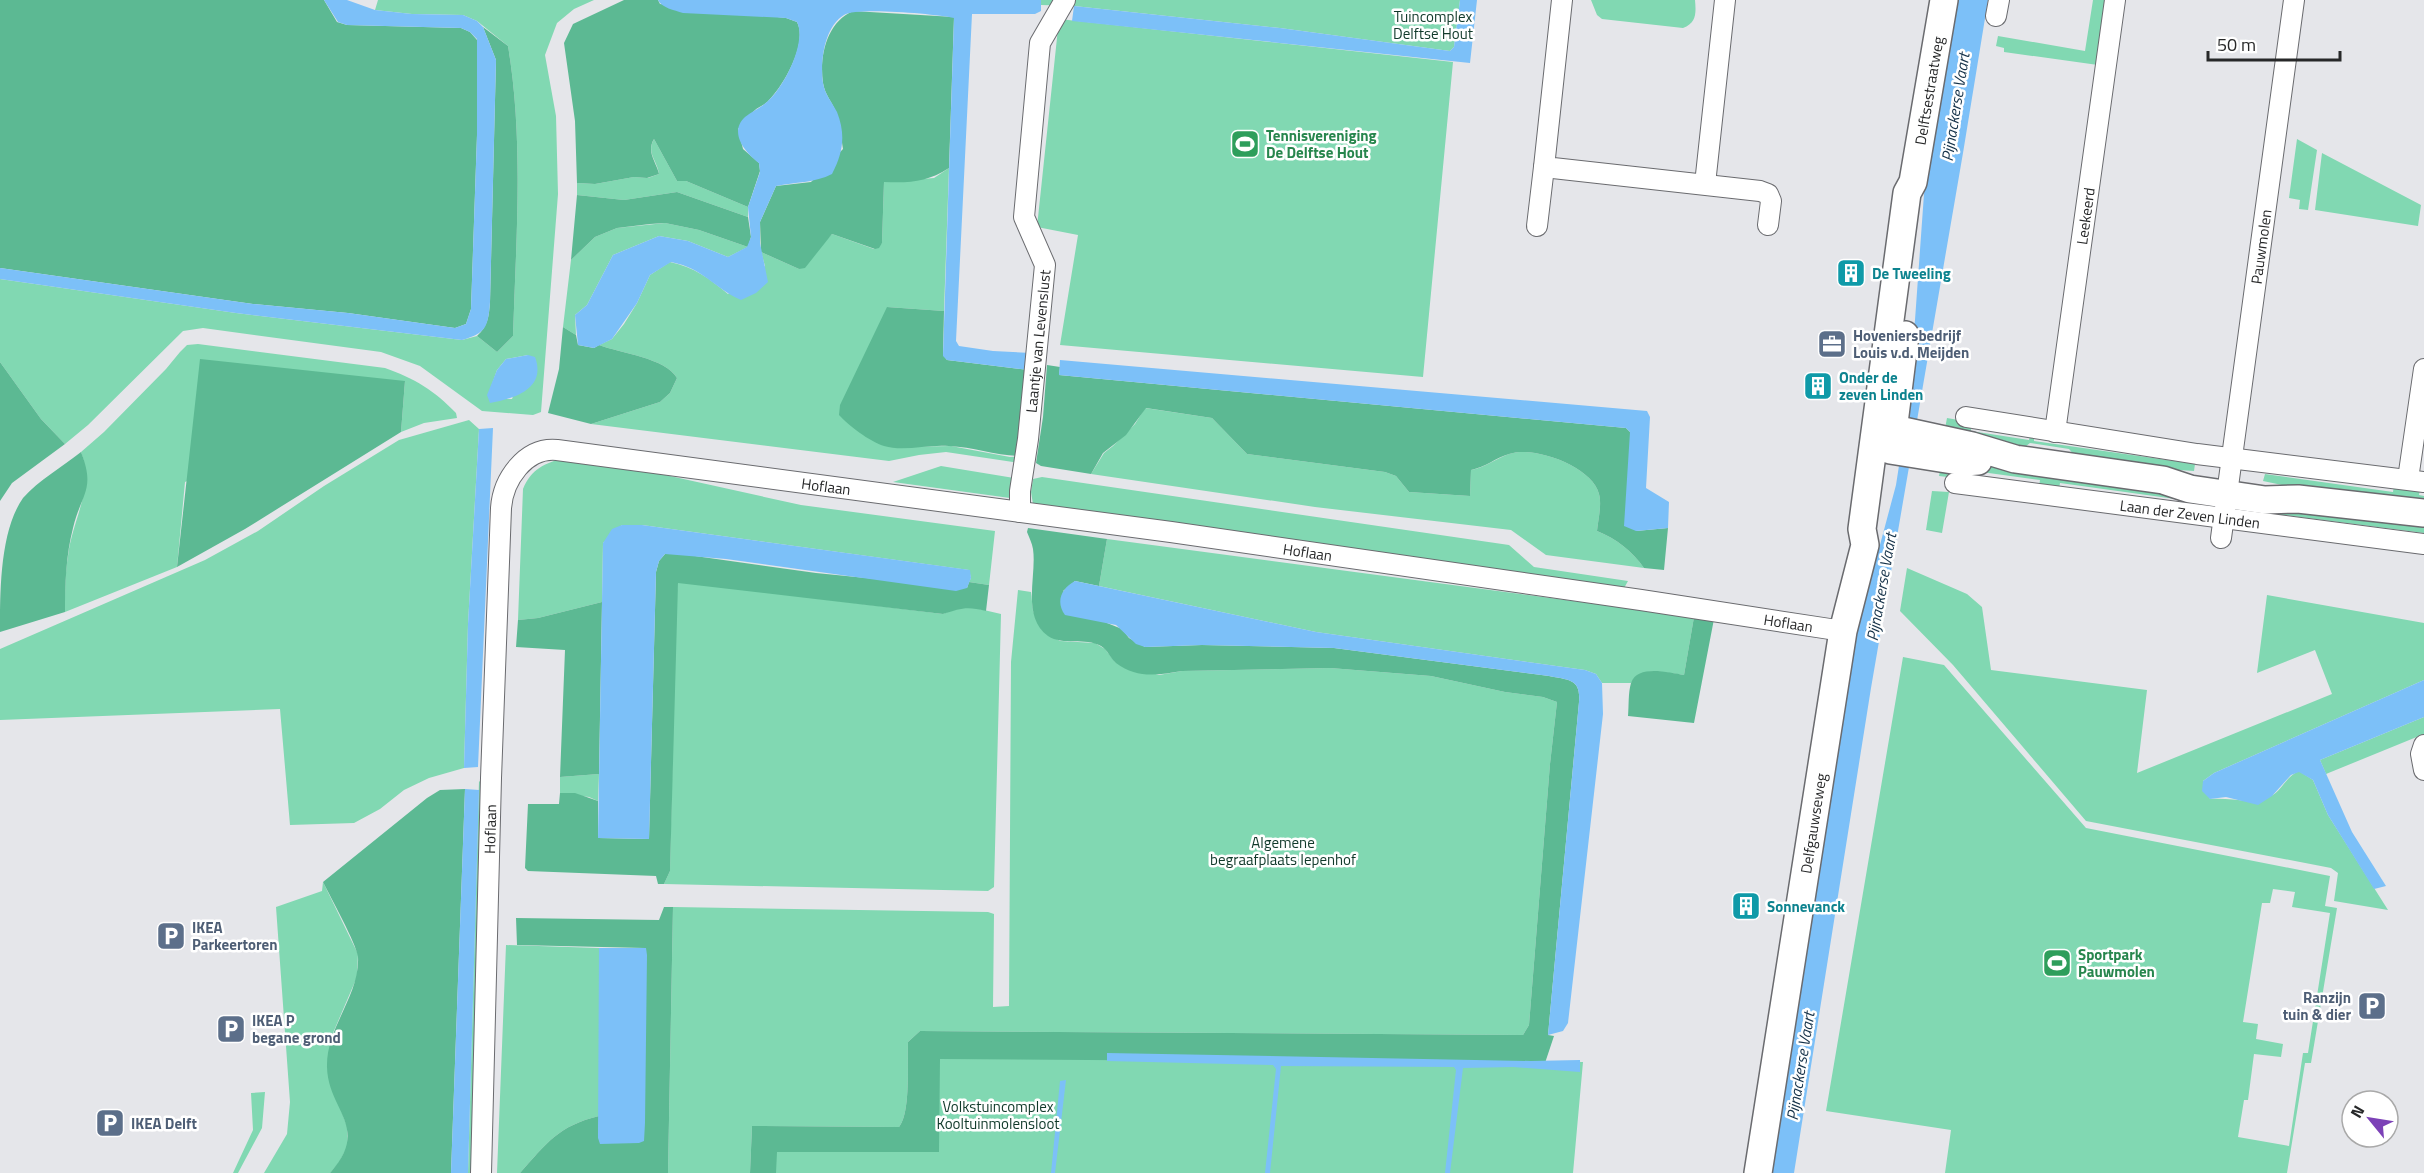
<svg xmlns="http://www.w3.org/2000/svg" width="2424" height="1173" viewBox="0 0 2424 1173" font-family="'Titillium Web',sans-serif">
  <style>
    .green { fill: #81d8b2; fill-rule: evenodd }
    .forest { fill: #5cb993 }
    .water { fill: #7cc0f8 }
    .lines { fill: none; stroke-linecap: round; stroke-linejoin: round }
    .street-casing { stroke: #6a6b6f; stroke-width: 22 }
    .secondary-casing { stroke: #6a6b6f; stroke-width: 30 }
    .street { stroke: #fff; stroke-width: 20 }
    .secondary { stroke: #fff; stroke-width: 27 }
    .labels { text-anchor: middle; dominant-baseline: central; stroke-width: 5; stroke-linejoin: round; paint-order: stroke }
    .park-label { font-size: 15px; fill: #10392a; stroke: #fff }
    .street-label { font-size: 15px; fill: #272829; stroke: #fff }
    .leisure-label { font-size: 15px; font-weight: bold; fill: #27864d; stroke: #fff; text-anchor: start }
    .culture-label { font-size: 15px; font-weight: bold; fill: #0d838f; stroke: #fff; text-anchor: start }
    .service-label { font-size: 15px; font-weight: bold; fill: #4e5e75; stroke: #fff; text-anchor: start }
    .water-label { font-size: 16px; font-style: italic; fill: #153249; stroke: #fff }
  </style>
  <rect width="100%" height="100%" fill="#e5e6ea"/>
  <path class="green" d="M378 0H594L574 9 557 23 545 55 556 116 558 194 541 412 533 415 482 411 420 366 381 352 203 328 183 331 88 425 65 444 41 419 0 362V279L236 313 462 340 477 336 497 352 513 336C516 240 524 141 508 46L477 21 463 15 412 14 375 10ZM528 355 512 399H503L491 387 497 370 506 359Z
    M1041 0H1460L1454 47 1450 51 1280 28 1074 6 1041 5Z
    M1591 0H1695C1696 12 1697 23 1683 28L1602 19 1597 15Z
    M2093 0H2107L2098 65 2004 52V48L1996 46 1998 36 2085 51Z
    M1059 19 1453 62 1423 377 1060 345 1078 235 1037 227Z
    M654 139 677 181H686L748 207V217L677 192 624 200 577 195V183L595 184 634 177 648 178 659 174C657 160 646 153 654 139Z
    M2297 139 2317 150 2308 210 2299 209 2300 200 2289 198Z
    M2322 153 2421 205 2418 226 2315 210Z
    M949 168 944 311 887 307 893 447 951 446 1010 457 1026 456 1019 463 946 452 919 455 889 461 591 424 660 402 670 393 677 378C666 358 620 353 599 345L612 339 624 324 637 303 650 275 670 262C694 267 710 279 728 294L765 266 761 252 799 269 832 234 874 249 882 243 884 182 934 178Z
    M665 223 699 230 748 247 728 257 688 241 659 236 613 255 587 305 575 315 576 335 563 327 571 260 595 237 617 228Z
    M198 344 385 368C414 378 435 391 456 413L457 418 424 423 401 432 405 381 185 482 177 567 65 612C65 593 65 574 68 556 72 520 95 488 81 452L104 432 166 369 180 352 187 345Z
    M1145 408 1212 418 1247 454 1385 472 1396 476 1409 492 1470 496 1471 470C1486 467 1495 459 1509 454 1534 445 1593 467 1599 494 1602 505 1598 520 1597 531 1617 539 1632 551 1644 568L1546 555 1511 530 1315 507 1091 474 1104 453 1113 446 1135 424Z
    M1947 418 1964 421 1971 426V431L2029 440 2030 435H2034V441L2195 464 2194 471 2149 468 2076 457 2069 449 2030 443 2021 450 1944 434Z
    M469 420 479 429 468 624 464 768 429 778 404 790 380 809 354 823 290 825 280 709 0 720V649L205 560 258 531 324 486 399 440Z
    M564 458 611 463 801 505 995 531 989 585 969 582 971 578 969 570 642 525H622L603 543 602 602 538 618 518 620 523 489C531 469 545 463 564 458Z
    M2000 464 2154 490 2190 501 2060 483 2059 489 2039 486 2040 480 1967 470 1956 478 1939 476 1941 465Z
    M941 466 1014 478 1013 491 1010 498 893 482Z
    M2265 474 2393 492 2394 485 2420 489 2419 495 2424 496V506L2296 488 2263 481Z
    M1042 477 1509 545 1534 567 1628 581 1623 590 1034 510 1031 492 1033 479Z
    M1932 491 1949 492 1942 533 1926 530Z
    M2257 508 2424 522V533L2285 515 2284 521 2255 516Z
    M1107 539 1694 617 1684 675C1666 673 1642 665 1631 683H1602L1596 674 1585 670 1316 632 1099 586Z
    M1907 568 1967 594 1982 607 1991 670 2147 690 2137 773 2332 694 2315 650 2257 673 2267 595 2424 623V680L2214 773 2203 781 2210 799C2231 797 2250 805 2271 796 2282 791 2286 776 2299 771L2313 780 2328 815 2388 910 2334 901 2338 873 2331 868 2086 821 1953 665 1900 611Z
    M685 582 943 614 956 608 971 607 1001 614 994 887 988 891 664 884 670 871 676 598 678 583Z
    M1018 590 1031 592 1033 611 1042 630 1060 641 1095 643 1105 649 1115 662 1159 675 1182 671 1330 668 1431 676 1505 692 1543 697 1557 702 1550 764 1529 1025 1523 1035 920 1031 908 1042C907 1062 911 1113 899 1127L752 1126 750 1173H668L673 907 988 912 994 914 993 1007 1009 1006 1011 662Z
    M1903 657 1944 665 2086 828 2330 876 2325 906 2337 908 2311 1063H2305L2287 1173H1945L1951 1130 1826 1111ZM2273 889 2295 892 2292 907 2330 913 2308 1053H2303L2289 1146 2238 1137 2244 1100H2248L2254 1054 2281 1057 2283 1044 2256 1039 2258 1024 2243 1022 2262 903H2270Z
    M2424 717V734L2326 774 2320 760Z
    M599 774 598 801 589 797 560 793V777Z
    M479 781 487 788 477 1173H468Z
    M323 882 358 954 357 977 330 1040 331 1084 347 1126 348 1146 338 1164 330 1173H264L287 1134 290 1102 276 907 322 891Z
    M506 945 599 948V1116C558 1126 547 1143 520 1173H497Z
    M928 1054 1583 1062 1573 1173H769L768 1139 926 1138Z
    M265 1092 262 1128 238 1173H233L253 1130 251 1093Z"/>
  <path class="forest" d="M0 0H324L337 22 347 25 461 28 470 32 477 40V135L471 309 466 324 455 328 348 313 253 304 0 268Z
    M624 0H658L660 4 786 18 797 22C808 43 784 85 769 100 765 105 758 107 754 111 748 116 743 123 738 129L743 149 759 163 760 171 748 207 686 181H677L654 139C646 152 656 161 659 174L647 178 634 177 595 184 577 183 575 121 564 43 573 24Z
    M853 11 954 17 949 168C927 182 911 183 884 182L882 243 879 248 875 249 832 234 805 268 799 269 761 252 760 222 776 186 811 182 843 149C841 137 841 123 836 112 832 102 825 95 823 83 819 56 827 22 853 11Z
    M483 27 508 46C524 141 516 240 513 336L497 352 477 336C488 326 489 316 490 302L496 60Z
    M677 192 748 217 751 237 748 247 699 230 665 223 650 224 617 228 595 237 571 260 577 195 624 200Z
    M887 307 944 311 943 355 947 360 1029 370 1026 456C999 457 975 447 949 446 928 444 904 452 884 446 869 441 849 426 839 415L840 405Z
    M563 327 576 335 578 345 594 348 599 345C620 353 666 358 677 378L670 393 660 402 591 424 548 413 559 369Z
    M200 359 405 381 401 432 245 529 177 567Z
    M0 362 41 419 65 444 12 483 0 501Z
    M1047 365 1060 367 1059 375 1626 428 1630 432 1636 531 1668 528 1664 570 1644 568C1632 551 1617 539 1597 531 1598 520 1602 505 1599 494 1593 467 1534 445 1509 454 1495 458 1486 467 1471 470L1470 496 1409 492 1396 476 1385 472 1247 454 1212 418 1146 408 1126 435 1103 453 1091 474 1041 466 1036 463 1043 417Z
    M81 452C96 490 81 494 73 528 66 555 65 584 65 612L0 632C0 590 0 531 23 498 39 480 62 467 81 452Z
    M1028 528 1107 539 1099 586 1075 581 1063 591 1107 623 1122 629 1129 638 1145 647 1202 645 1334 648 1549 676C1569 680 1581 679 1579 702L1548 1035 1554 1036 1545 1063 940 1059 939 1152H777L776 1173H750L752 1126 899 1127C911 1113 907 1062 908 1042L920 1031 1523 1035 1529 1025 1550 764 1557 702 1543 697 1505 692 1431 676 1330 668 1182 671C1158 675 1137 679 1116 663 1110 658 1108 650 1101 646 1085 637 1063 646 1048 636 1021 616 1037 576 1033 549 1032 543 1029 537 1027 532Z
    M674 553 816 573 967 588 969 582 989 585 986 611C967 606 961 608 943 614L678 583 670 871 664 884H658L656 876 528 871 525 868 528 804H559L560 793H575L598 801V838L649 839 656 572 659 561 665 554Z
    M602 602 599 774 560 777 565 650 516 647 518 620 538 618Z
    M1694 617 1714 619 1694 723 1628 716C1629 706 1628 693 1631 683 1638 664 1669 673 1684 675Z
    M465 789 451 1173H330C371 1127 328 1111 327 1067 326 1027 360 996 358 957 357 945 330 896 323 882L427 798 440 790Z
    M664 907H673L668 1173H520C547 1143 558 1126 599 1116L598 1138 645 948 517 945 516 918 659 920Z"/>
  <path class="water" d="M324 0H347L375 10 412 14 463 15 477 21 483 27 496 60 490 302C488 326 487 333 462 340L236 313 0 279V268L253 304 348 313 455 328 466 324 471 309 477 135V39L470 32 461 28 347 25 338 22Z
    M658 0H1041V11L1035 14H972L956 341 959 346 993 351 1031 353 1029 370 947 360 943 356 954 18C935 14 857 7 844 15 824 27 820 62 823 83 825 95 832 102 837 112 846 135 843 153 832 174 815 183 795 182 776 186L760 222V243L768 282 756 293 741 300C712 287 705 269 671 262L650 275 637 303 612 339 594 348 578 345 575 315 587 305 613 255 659 236 688 241 728 257 747 247 751 237 748 207 760 172 759 163C746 153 728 133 745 117 752 111 761 108 768 101 784 87 807 42 797 22L786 18 683 13C674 10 662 8 658 0Z
    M1460 0H1477L1470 63 1072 21 1074 6 1280 28 1450 51 1454 47Z
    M1952 0H1988L1963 153 1871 688 1794 1173H1770L1800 990 1829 773 1849 661 1896 485 1907 414 1906 405 1915 320 1927 152Z
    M528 355 535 357C547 389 513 399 490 403L487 395 497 370 506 359Z
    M1060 360 1647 411 1650 417 1646 488 1669 502 1668 528 1636 531 1624 526 1630 432 1626 428 1059 375Z
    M493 428 478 767 464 768 468 624 479 429Z
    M622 525H642L970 570 971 578 967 588 956 591 726 559 665 554 659 561 656 572 649 839 598 838 603 543 612 529Z
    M1075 581 1316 632 1585 670 1596 674 1602 683 1603 714 1568 1023 1563 1031 1548 1035 1579 702C1581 679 1569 680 1549 676L1334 648 1202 645 1145 647 1136 644 1116 625 1065 615C1055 601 1062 588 1075 581Z
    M2424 680V717L2320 760 2352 832 2386 886 2374 889 2328 815 2313 780 2299 772 2291 775 2272 796 2258 805 2226 797 2210 799 2202 791 2203 781 2214 773Z
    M465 789 479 790 468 1173H451Z
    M599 948H646L647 955 645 1123 644 1141 639 1143 600 1144 598 1138Z
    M1107 1053 1531 1061 1580 1060V1072L1513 1067 1463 1068 1450 1173H1445L1456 1070 1454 1067 1281 1066 1270 1173H1265L1276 1069 1273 1065 1107 1061Z
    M1066 1080 1055 1173H1051L1060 1081Z"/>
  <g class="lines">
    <g class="street-casing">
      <g id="street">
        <path d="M1562 0 1544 167 1760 191 1768 194 1771 201 1768 225"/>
        <path d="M1996 16 1999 0"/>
        <path d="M1705 184 1725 0"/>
        <path d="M1537 226 1544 167"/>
        <path d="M1966 417 2197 454 2424 482"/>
        <path id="s1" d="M2055 432 2115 0"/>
        <path d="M2408 479 2424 369"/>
        <path id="s2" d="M1955 483 2424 544"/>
        <path id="s3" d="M1020 512V491L1028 439 1045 265 1024 217 1040 43 1065 0"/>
        <path id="s4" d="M2221 538 2294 0"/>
        <path d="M2424 745 2421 754 2424 770"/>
        <path id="s5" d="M481 1173 491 778 501 508C503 480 525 447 557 450L1171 532 1641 600 1843 631"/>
      </g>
    </g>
    <g class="secondary-casing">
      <g id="secondary">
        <path d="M1893 431 1905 335"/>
        <path d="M1875 437 1894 429 1972 446 2015 459 2163 480 2190 489 2265 500 2298 499 2424 513"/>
        <path d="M1875 437 1890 450 1965 462 1978 461"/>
        <path id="s6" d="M1758 1173 1843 631 1865 545 1862 529 1907 193 1913 182 1944 0"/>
      </g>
    </g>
    <use href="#street" class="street"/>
    <use href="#secondary" class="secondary"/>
  </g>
  <defs>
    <g id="stadium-square" transform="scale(1.5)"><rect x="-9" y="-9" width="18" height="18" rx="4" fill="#2e9e5b" stroke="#fff"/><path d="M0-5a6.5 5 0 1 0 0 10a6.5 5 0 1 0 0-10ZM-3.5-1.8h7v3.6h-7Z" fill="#fff"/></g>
    <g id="building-square" transform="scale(1.5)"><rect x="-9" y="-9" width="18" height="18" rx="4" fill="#0f9aa8" stroke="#fff"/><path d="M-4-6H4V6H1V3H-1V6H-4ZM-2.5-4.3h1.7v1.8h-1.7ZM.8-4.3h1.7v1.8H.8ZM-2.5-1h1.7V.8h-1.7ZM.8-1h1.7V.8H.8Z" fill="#fff"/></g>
    <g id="office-square" transform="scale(1.5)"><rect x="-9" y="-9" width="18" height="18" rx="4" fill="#5c6f8a" stroke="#fff"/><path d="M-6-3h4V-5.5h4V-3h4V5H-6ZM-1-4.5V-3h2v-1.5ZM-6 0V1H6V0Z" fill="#fff"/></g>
    <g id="parking-square" transform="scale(1.5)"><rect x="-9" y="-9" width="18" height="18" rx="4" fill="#5c6f8a" stroke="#fff"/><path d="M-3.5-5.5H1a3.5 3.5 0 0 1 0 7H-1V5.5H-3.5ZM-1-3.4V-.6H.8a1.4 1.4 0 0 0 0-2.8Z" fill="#fff"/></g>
  </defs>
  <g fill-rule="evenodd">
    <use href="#stadium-square" x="1245" y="144"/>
    <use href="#building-square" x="1851" y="273"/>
    <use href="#office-square" x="1832" y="344"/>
    <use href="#building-square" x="1818" y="386"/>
    <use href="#building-square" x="1746" y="906"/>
    <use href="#parking-square" x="171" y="936"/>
    <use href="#stadium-square" x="2057" y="963"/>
    <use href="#parking-square" x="2372" y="1006"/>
    <use href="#parking-square" x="231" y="1029"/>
    <use href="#parking-square" x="110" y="1123"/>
  </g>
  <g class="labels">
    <g class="park-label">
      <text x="1433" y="16">Tuincomplex<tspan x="1433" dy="17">Delftse Hout</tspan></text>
      <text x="1283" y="842">Algemene<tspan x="1283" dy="17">begraafplaats Iepenhof</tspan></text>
      <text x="998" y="1106">Volkstuincomplex<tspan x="998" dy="17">Kooltuinmolensloot</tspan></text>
    </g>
    <g class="street-label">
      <text stroke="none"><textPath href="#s6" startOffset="1098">Delftsestraatweg</textPath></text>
      <text stroke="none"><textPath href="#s1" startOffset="218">Leekeerd</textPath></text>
      <text stroke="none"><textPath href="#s4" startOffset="294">Pauwmolen</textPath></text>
      <text stroke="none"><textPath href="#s3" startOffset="172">Laantje van Levenslust</textPath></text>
      <text stroke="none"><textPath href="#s5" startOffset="1026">Hoflaan</textPath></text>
      <text stroke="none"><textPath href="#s2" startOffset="237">Laan der Zeven Linden</textPath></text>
      <text stroke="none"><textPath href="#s5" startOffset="1512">Hoflaan</textPath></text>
      <text stroke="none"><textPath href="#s5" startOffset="1998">Hoflaan</textPath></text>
      <text stroke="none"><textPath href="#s6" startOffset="354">Delfgauwseweg</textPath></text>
      <text stroke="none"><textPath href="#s5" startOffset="344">Hoflaan</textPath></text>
    </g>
    <g class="leisure-label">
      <text x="1266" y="135">Tennisvereniging<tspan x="1266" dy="17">De Delftse Hout</tspan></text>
      <text x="2078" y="954">Sportpark<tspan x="2078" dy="17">Pauwmolen</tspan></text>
    </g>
    <g class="culture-label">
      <text x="1872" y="273">De Tweeling</text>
      <text x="1839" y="377">Onder de<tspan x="1839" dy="17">zeven Linden</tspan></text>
      <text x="1767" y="906">Sonnevanck</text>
    </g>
    <g class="service-label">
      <text x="1853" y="335">Hoveniersbedrijf<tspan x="1853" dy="17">Louis v.d. Meijden</tspan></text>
      <text x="192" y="927">IKEA<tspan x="192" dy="17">Parkeertoren</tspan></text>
      <text x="2351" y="997" text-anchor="end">Ranzijn<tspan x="2351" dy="17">tuin &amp; dier</tspan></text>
      <text x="252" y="1020">IKEA P<tspan x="252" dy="17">begane grond</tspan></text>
      <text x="131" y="1123">IKEA Delft</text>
    </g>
    <g class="water-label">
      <text transform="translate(1955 107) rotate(-81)">Pijnackerse Vaart</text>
      <text transform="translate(1881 587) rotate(-80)">Pijnackerse Vaart</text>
      <text transform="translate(1800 1066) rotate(-81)">Pijnackerse Vaart</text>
    </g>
  </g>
  <g transform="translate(2370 1119) rotate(300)"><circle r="28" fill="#ffffff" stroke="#a9a9a9" stroke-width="1.5"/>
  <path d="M0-4.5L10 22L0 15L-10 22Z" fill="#7c41b7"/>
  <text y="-9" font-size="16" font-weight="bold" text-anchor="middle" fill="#272829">N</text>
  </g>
  <path d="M2208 51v9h132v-9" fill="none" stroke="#272829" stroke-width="3"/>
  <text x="2217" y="51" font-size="18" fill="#272829" stroke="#ffffff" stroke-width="4.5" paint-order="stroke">50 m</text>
</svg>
